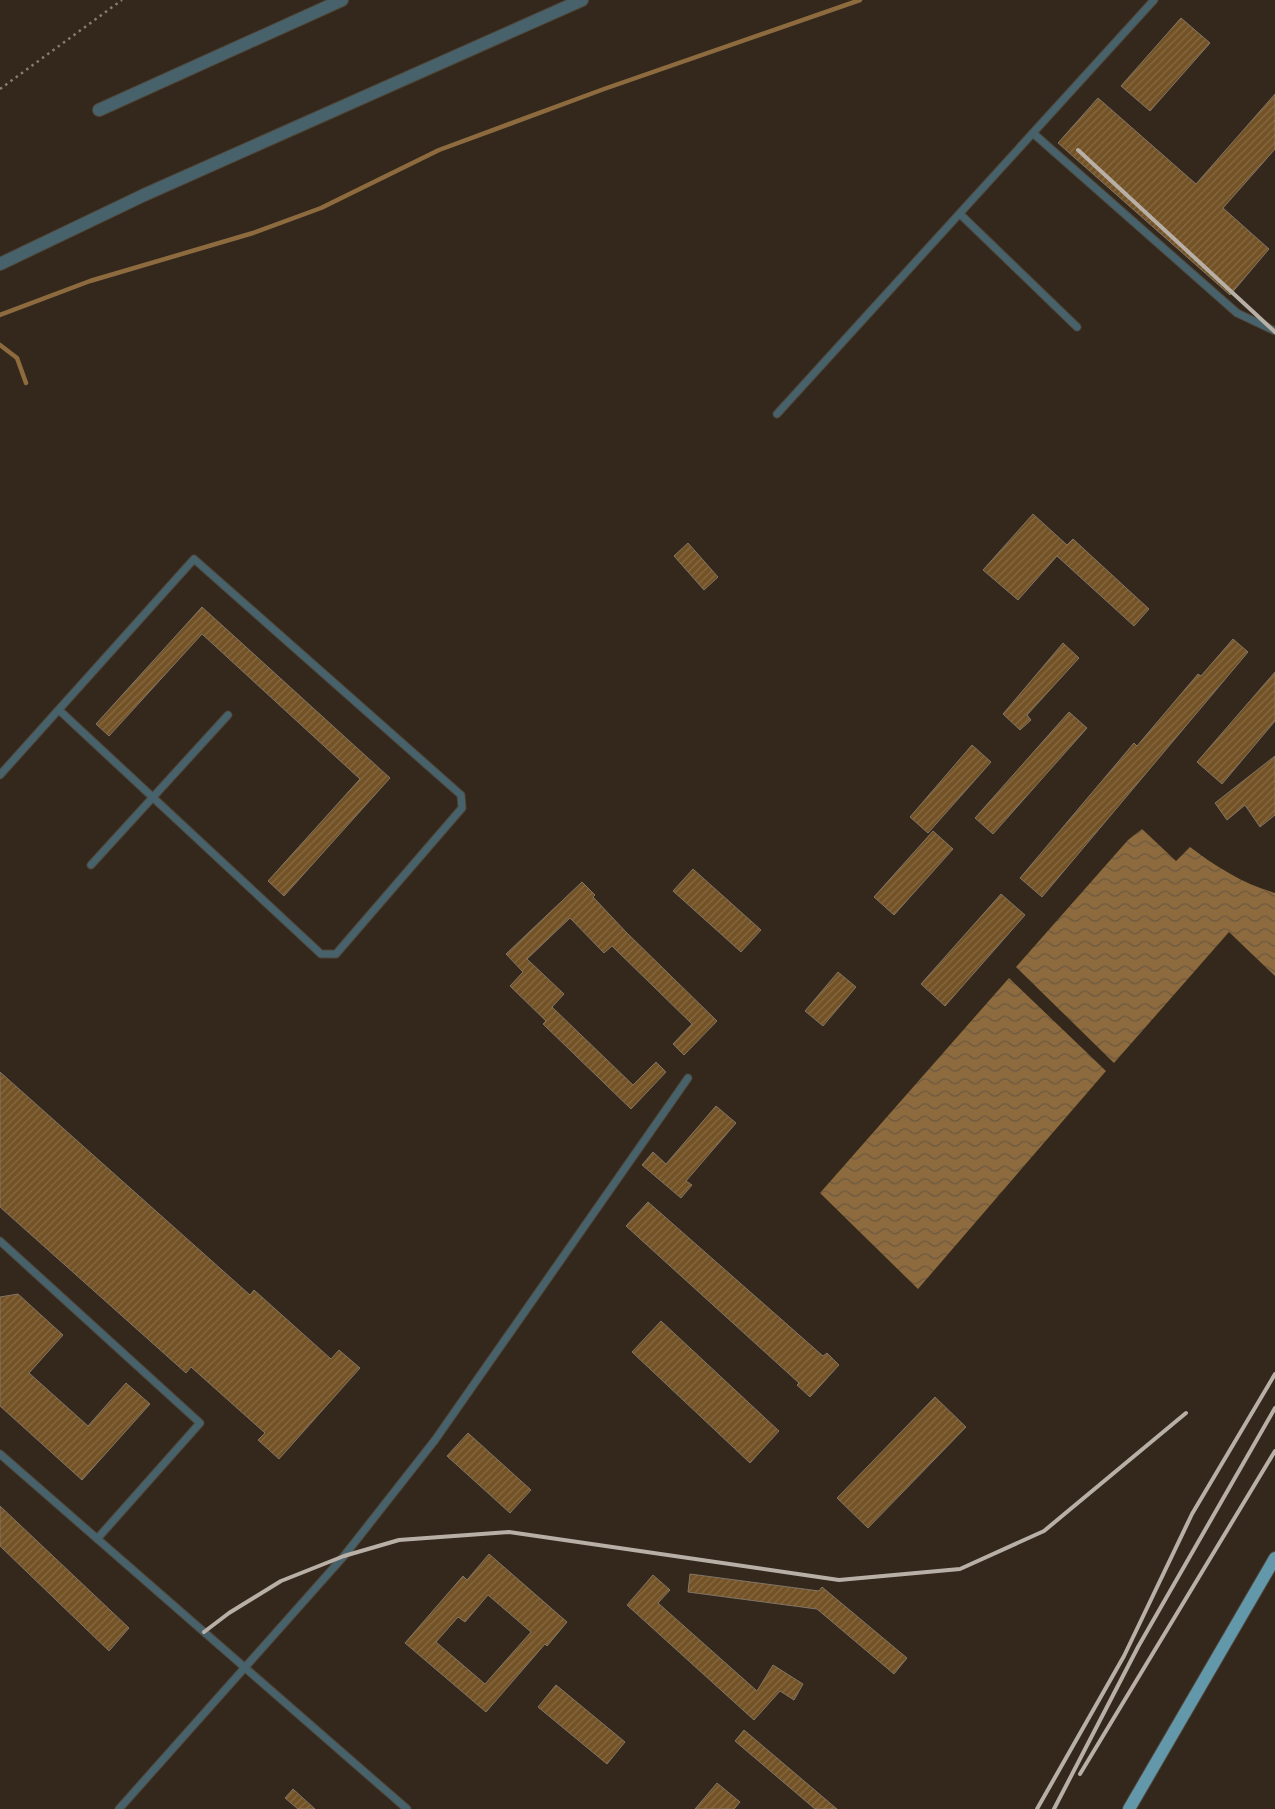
<svg xmlns="http://www.w3.org/2000/svg" width="1275" height="1809" viewBox="0 0 1275 1809" font-family="'PT Sans',sans-serif">
  <style>
    .water { fill: url(#water-waves) }
    .lines { fill: none; stroke-linecap: round; stroke-linejoin: round }
    .stream { stroke: #8d6b3f; stroke-width: 4.5 }
    .building { fill: url(#building-hatch); stroke: #827566; fill-rule: evenodd }
    .lane-casing { stroke: #4f4539; stroke-width: 9 }
    .street-casing { stroke: #4f4539; stroke-width: 14 }
    .primary-casing { stroke: #4f4539; stroke-width: 14 }
    .path { stroke: #867d72; stroke-width: 2.5; stroke-dasharray: 2.5 4; stroke-linecap: butt }
    .lane { stroke: #48626b; stroke-width: 7 }
    .street { stroke: #48626b; stroke-width: 12 }
    .primary { stroke: #6298aa; stroke-width: 12 }
    .rail { stroke: #b8afa6; stroke-width: 4 }
  </style>
  <defs>
    <pattern id="water-waves" width="16" height="10" patternUnits="userSpaceOnUse" patternTransform="scale(1.25)"><rect width="16" height="10" fill="#8d6b3f"/><path d="M0 5q4-4 8 0t8 0" fill="none" stroke="#6d593f"/></pattern>
    <pattern id="building-hatch" width="6" height="6" patternUnits="userSpaceOnUse" patternTransform="scale(1.25)"><rect width="6" height="6" fill="#735226"/><path d="M-1 1l2-2M0 6l6-6M5 7l2-2" fill="none" stroke="#876a45"/></pattern>
  </defs>
  <rect width="100%" height="100%" fill="#33281b"/>
  <path class="water" d="M1142 829 1176 861 1190 847C1216 867 1244 884 1275 893V976L1229 932 1114 1063 1016 967 1128 840Z
    M1009 978 1106 1071 918 1289 820 1193Z"/>
  <g class="lines">
    <path class="stream" d="M0 315 90 281 253 233 321 208 439 150 604 89 860 0
      M0 345 17 358 26 383"/>
  </g>
  <path class="building" d="M1181 18 1210 43 1150 111 1121 86Z
    M1275 94V149L1223 208 1269 249 1230 295 1058 143 1098 98 1196 184Z
    M1033 514 1067 545 1073 539 1149 609 1134 626 1057 556 1018 600 983 570Z
    M688 543 718 577 704 590 674 556Z
    M202 607 390 778 284 896 268 881 360 779 202 634 109 736 96 724Z
    M1233 639 1248 652 1042 897 1020 878 1134 743 1137 746 1198 674 1201 676Z
    M1063 643 1079 658 1027 715 1031 720 1020 730 1003 714Z
    M1275 672V721L1222 784 1197 762Z
    M1069 712 1087 728 993 834 975 818Z
    M972 745 991 762 928 833 910 817Z
    M1275 756V815L1260 827 1245 805 1227 820 1215 803Z
    M933 831 953 849 894 915 874 897Z
    M693 869 761 930 741 952 673 891Z
    M582 882 595 895 593 897 626 932 717 1021 684 1055 673 1044 692 1024 612 946 604 953 570 918 527 959 564 994 552 1007 633 1085 656 1062 666 1072 631 1109 543 1024 546 1021 510 986 523 972 506 954Z
    M1001 894 1025 915 945 1006 921 984Z
    M838 972 856 987 823 1026 805 1011Z
    M0 1072 250 1295 254 1290 331 1359 339 1350 360 1368 279 1459 258 1440 265 1433 191 1367 186 1373 0 1207Z
    M716 1106 736 1123 686 1181 692 1185 681 1198 642 1165 653 1152 666 1164Z
    M648 1202 823 1356 827 1353 839 1365 810 1397 797 1385 799 1383 626 1226Z
    M18 1294 63 1335 29 1373 88 1426 126 1383 150 1404 82 1480 0 1406V1297Z
    M661 1321 779 1431 750 1463 632 1352Z
    M935 1397 966 1427 868 1528 837 1498Z
    M468 1433 531 1490 510 1513 447 1456Z
    M0 1506 129 1628 109 1651 0 1546Z
    M489 1554 567 1622 547 1646 545 1644 486 1712 405 1643 463 1576 467 1580ZM488 1595 531 1632 485 1684 436 1642 458 1617 465 1622Z
    M690 1574 819 1591 822 1587 907 1658 894 1674 817 1609 688 1592Z
    M653 1575 670 1590 658 1603 757 1691 773 1665 803 1684 794 1700 780 1691 754 1720 627 1605Z
    M556 1685 625 1742 607 1764 538 1707Z
    M744 1730 837 1809H815L735 1741Z
    M717 1783 740 1802 734 1809H695Z
    M293 1789 315 1809H298L285 1798Z"/>
  <g class="lines">
    <g class="lane-casing">
      <path id="lane" d="M1034 134 1237 313 1275 331
        M960 214 1077 327
        M777 414 1154 0
        M0 775 194 559 461 795 462 808 336 954H321L59 710
        M91 865 228 715
        M0 1241 200 1423 97 1539
        M0 1454 407 1809
        M119 1809 344 1556 435 1440 688 1078"/>
    </g>
    <g class="street-casing">
      <path id="street" d="M99 110 342 0
        M0 264 144 195 582 0"/>
    </g>
    <g class="primary-casing">
      <path id="primary" d="M1129 1809 1275 1558"/>
    </g>
    <path class="path" d="M0 89 122 0"/>
    <use href="#lane" class="lane"/>
    <use href="#street" class="street"/>
    <use href="#primary" class="primary"/>
    <path class="rail" d="M1078 150 1275 332
      M204 1632 229 1613 281 1581 344 1556 399 1540 509 1532 839 1580 960 1569 1044 1531 1186 1413
      M1080 1774 1275 1451
      M1037 1809 1124 1656 1192 1514 1275 1374
      M1054 1809 1138 1647 1275 1408"/>
  </g>
</svg>
